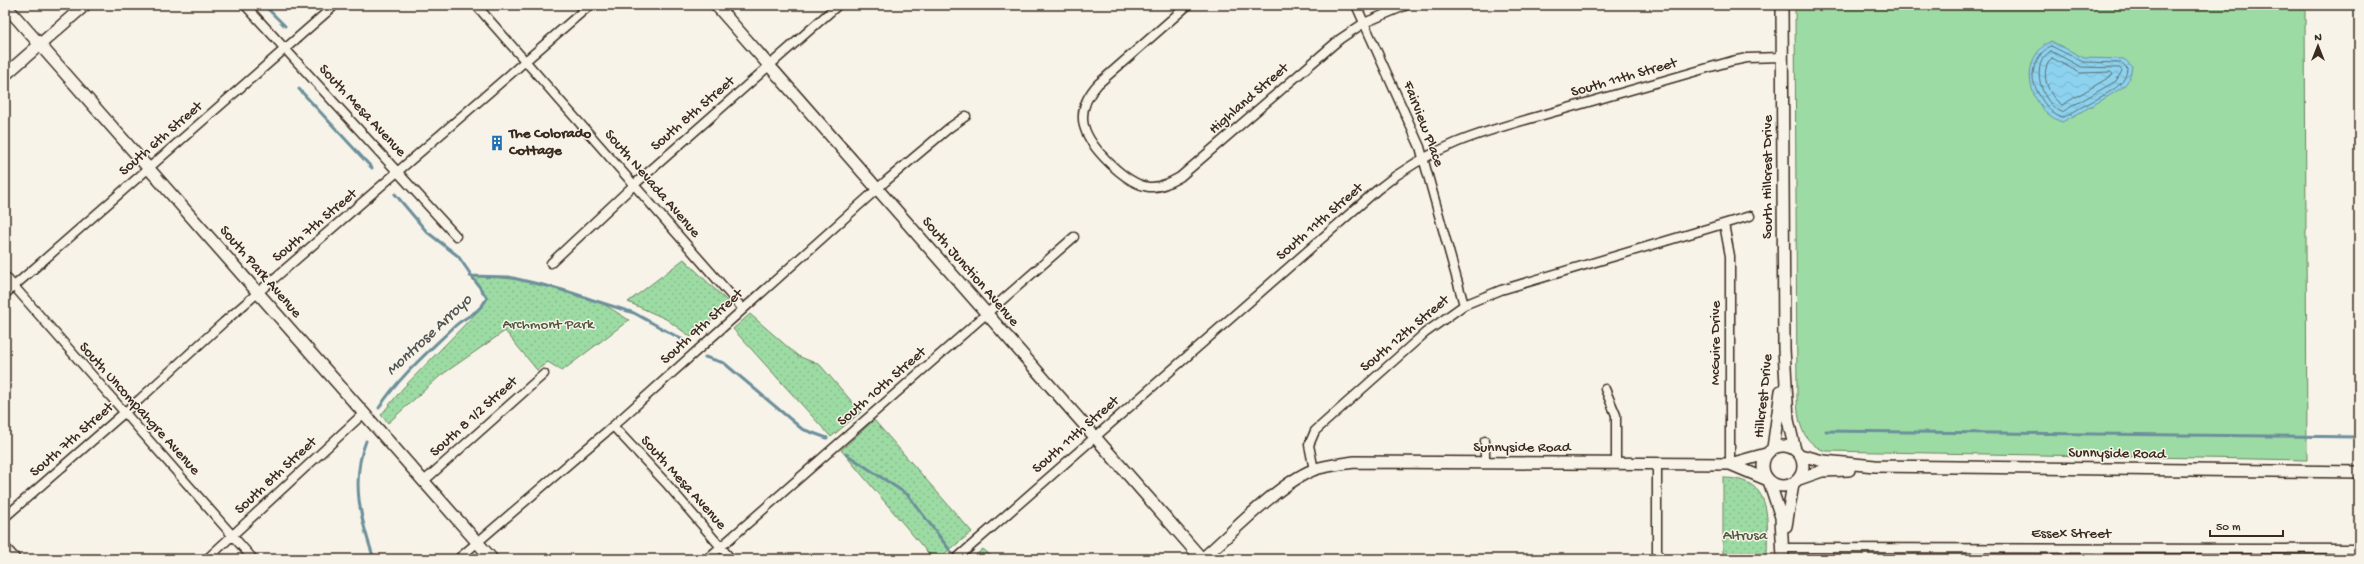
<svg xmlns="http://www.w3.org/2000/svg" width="2364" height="564" viewBox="0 0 2364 564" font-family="'Gochi Hand',sans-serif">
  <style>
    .green { fill: #9cdba3; stroke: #6c8260 }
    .park { fill: url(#park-dots); stroke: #6c8260 }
    .water { fill: url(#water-waves); stroke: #6c8f9b }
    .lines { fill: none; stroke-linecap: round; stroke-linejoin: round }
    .shore { stroke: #5c6e72; stroke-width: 1 }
    .stream { stroke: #6c8f9b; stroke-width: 3 }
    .street-casing { stroke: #3b2a1e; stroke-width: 11 }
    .secondary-casing { stroke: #3b2a1e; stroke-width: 14 }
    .street { stroke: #f7f3e8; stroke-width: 8 }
    .secondary { stroke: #f7f3e8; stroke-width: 11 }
    .labels { text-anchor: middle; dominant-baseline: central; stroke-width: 3; stroke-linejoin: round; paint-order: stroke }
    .street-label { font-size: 15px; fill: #3b2a1e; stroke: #f7f3e8 }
    .poi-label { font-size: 15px; font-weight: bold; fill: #3b2a1e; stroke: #f7f3e8; text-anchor: start }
    .park-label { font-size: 15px; fill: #53563f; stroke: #f7f3e8 }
    .water-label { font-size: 16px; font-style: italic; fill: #505452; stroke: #f7f3e8 }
  </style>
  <defs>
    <pattern id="park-dots" width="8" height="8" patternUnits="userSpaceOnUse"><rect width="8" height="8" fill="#9cdba3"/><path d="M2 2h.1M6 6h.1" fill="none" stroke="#87bc8c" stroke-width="1.8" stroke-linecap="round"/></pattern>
    <pattern id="water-waves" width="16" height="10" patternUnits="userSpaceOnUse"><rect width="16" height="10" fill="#8dd3ef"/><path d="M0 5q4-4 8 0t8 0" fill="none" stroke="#7bb5cc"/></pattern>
  </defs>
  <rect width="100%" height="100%" fill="#f7f3e8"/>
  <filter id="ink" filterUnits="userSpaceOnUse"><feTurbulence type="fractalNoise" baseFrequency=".025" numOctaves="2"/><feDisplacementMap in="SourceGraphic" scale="8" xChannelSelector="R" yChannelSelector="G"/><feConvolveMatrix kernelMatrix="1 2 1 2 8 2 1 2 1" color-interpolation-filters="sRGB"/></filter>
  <g filter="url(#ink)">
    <path class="green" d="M1795 5H2305L2307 460 1825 451C1801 442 1798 421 1797 398Z"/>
    <path class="park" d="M684 259 731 305 691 337 666 319 628 302Z
      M470 276C513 277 557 284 597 301 608 306 619 314 629 320L562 371 548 362 537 370 505 331 440 376 388 423 381 415 403 388 479 310 487 298Z
      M750 314 798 356 820 365 861 412 831 437 733 329Z
      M874 420 972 532 938 559H933L841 450Z
      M1723 478C1775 478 1767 520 1767 559H1723Z
      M983 549 995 559H971Z"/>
    <path class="water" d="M2051 41 2084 58 2124 59 2132 66C2131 74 2129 80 2124 86 2122 89 2069 119 2062 122 2029 110 2016 60 2051 41Z"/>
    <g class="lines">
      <path class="shore" d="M2051 46 2083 62 2122 63 2127 68C2127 73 2124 81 2120 84 2112 93 2087 103 2075 111 2071 114 2066 117 2061 117 2049 115 2032 87 2033 76 2033 64 2040 51 2051 46Z
        M2051 51 2081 67 2120 68 2122 71 2116 81 2062 112C2042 105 2028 63 2051 51Z
        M2052 58 2080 73 2111 72 2113 75 2062 105C2048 96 2038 71 2052 58Z"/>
      <path class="stream" d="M264 5 285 26
        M299 89 372 168
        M470 276 509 277 555 288 634 313 683 340
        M705 357 724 363 802 429 827 438
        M379 408C399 377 428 352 455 326 467 315 478 315 487 298L458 256 427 232 395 194
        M1826 431 2359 437
        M366 441C350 481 361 521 374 559
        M846 454 908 495 952 553"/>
      <g class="street-casing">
        <path id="street" d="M245 5 456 236
          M476 5 743 309
          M1188 5 1098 84C1088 95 1080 110 1084 126 1090 148 1126 184 1149 187 1160 188 1171 182 1180 177L1340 39 1364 23 1407 5
          M1356 5 1420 147 1464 305
          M1724 224 1730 256V464
          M551 263 635 184 838 5
          M5 276 253 559
          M5 294 335 5
          M1605 389 1616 415V463
          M613 426 666 483 731 559
          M1485 463V441
          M1657 464V559
          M1314 470 1309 445 1315 431 1425 333 1464 305 1501 290 1750 216
          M424 481 544 374
          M5 517 140 399 224 322 590 5
          M5 547 16 559
          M1784 548 2359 549
          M207 559 364 413
          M458 559 613 426 886 181 949 128 966 116
          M707 559 1074 237
          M956 559 1377 190C1438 140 1495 129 1568 108 1623 92 1677 77 1732 61L1747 58 1782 57"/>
      </g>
      <g class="secondary-casing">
        <path id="secondary" d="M5 5 492 559
          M716 5 1202 559
          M1782 5 1784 349 1788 420 1795 450
          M5 75 85 5
          M1763 466a20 20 0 1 1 40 0a20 20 0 1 1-40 0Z
          M1773 448 1781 391
          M1800 455 1823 461 1875 466 2359 472
          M1730 464 1768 480
          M1799 479 1822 471 1849 470
          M1769 481 1781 517 1783 559
          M1786 526 1793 484
          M1202 559C1232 533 1278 484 1313 470 1326 465 1342 464 1355 462L1730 464 1766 454"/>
      </g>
      <use href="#street" class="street"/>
      <use href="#secondary" class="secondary"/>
    </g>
  </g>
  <defs>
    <g id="building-bare" transform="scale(1.2)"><path d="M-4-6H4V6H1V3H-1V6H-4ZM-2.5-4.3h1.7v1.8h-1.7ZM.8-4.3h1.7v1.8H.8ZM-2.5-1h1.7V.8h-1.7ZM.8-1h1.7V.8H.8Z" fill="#1f6fb2" stroke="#f7f3e8" stroke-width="2.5" paint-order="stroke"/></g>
  </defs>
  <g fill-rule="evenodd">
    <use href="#building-bare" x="497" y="143"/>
  </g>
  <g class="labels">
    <g class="street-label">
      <text transform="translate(1624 78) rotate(-16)">South 11th Street</text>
      <text transform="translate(1249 99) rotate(-41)">Highland Street</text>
      <text transform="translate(362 111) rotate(47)">South Mesa Avenue</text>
      <text transform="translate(693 114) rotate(-41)">South 8th Street</text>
      <text transform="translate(1423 124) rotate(69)">Fairview Place</text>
      <text transform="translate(161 139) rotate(-41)">South 6th Street</text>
      <text transform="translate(1768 177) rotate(-90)">South Hillcrest Drive</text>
      <text transform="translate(652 184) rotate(49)">South Nevada Avenue</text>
      <text transform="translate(1320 222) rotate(-41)">South 11th Street</text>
      <text transform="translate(315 226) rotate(-40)">South 7th Street</text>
      <text transform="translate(260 272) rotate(49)">South Park Avenue</text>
      <text transform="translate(970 272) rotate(49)">South Junction Avenue</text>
      <text transform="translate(702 327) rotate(-42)">South 9th Street</text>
      <text transform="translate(1405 334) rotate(-40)">South 12th Street</text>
      <text transform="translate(1716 343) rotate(-90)">McGuire Drive</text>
      <text transform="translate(882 387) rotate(-41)">South 10th Street</text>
      <text transform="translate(1764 396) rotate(-84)">Hillcrest Drive</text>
      <text transform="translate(139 409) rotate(48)">South Uncompahgre Avenue</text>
      <text transform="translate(474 417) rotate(-42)">South 8 1/2 Street</text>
      <text transform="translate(1076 435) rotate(-41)">South 11th Street</text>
      <text transform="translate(72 440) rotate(-41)">South 7th Street</text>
      <text x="1522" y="448">Sunnyside Road</text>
      <text transform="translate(2117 454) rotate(1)">Sunnyside Road</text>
      <text transform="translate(276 476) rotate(-43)">South 8th Street</text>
      <text transform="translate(683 483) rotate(48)">South Mesa Avenue</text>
      <text x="2071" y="534">Essex Street</text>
    </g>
    <g class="poi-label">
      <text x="509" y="134">The Colorado<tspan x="509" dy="17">Cottage</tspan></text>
    </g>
    <g class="park-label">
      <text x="548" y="325">Archmont Park</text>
      <text x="1745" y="536">Altrusa</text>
    </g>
    <g class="water-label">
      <text transform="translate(430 336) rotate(-43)">Montrose Arroyo</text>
    </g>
  </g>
  <rect width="2364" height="564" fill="none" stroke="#f7f3e8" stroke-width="20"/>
  <rect x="10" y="10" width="2344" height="544" fill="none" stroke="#3b2a1e" stroke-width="1.5" filter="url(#ink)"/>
  <g transform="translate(2318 46)" stroke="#f7f3e8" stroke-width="3" paint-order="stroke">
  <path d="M0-3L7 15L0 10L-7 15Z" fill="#3b2a1e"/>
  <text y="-6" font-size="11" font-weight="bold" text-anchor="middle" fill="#3b2a1e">N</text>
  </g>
  <path d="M2210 530v6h73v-6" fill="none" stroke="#3b2a1e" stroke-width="2"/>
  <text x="2216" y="530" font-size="12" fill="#3b2a1e" stroke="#f7f3e8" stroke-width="3" paint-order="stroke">50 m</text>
</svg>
